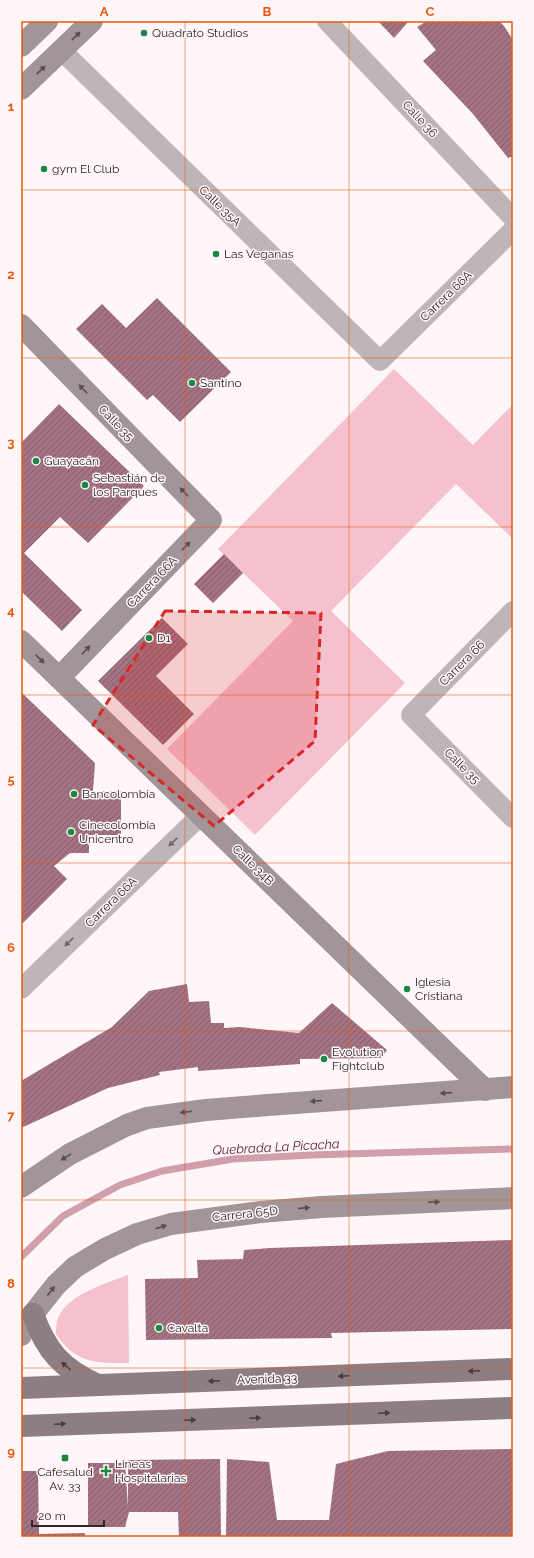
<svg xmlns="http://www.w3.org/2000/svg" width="534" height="1558" viewBox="0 0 534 1558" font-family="Raleway,sans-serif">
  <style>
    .park { fill: #f5c1cf }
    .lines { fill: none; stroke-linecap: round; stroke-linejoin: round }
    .stream { stroke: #d19eac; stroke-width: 7 }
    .building { fill: url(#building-hatch) }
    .street { stroke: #beb5b8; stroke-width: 20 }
    .secondary { stroke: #a19598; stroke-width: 22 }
    .primary { stroke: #8d7e82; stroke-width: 22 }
    .oneway { fill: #564e50 }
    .oneway2 { fill: #6f6769 }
    .oneway3 { fill: #463d3f }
    .marked { fill: #d62828; fill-opacity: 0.2; stroke: #d62828; stroke-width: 3; stroke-dasharray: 8 5; stroke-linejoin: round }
    .grid { fill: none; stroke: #e8590c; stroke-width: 1; stroke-opacity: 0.55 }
    .poi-dot { fill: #198941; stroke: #fef6f8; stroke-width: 1.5 }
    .labels { text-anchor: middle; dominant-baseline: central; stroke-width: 3; stroke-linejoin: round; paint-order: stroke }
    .poi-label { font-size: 12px; fill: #2e2729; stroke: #fef6f8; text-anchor: start }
    .street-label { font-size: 12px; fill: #2e2729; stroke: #fef6f8 }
    .water-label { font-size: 13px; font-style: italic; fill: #5f2138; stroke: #fef6f8 }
    .neatline { fill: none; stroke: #e8590c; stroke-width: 1.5 }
    .grid-label { font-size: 13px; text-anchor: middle; font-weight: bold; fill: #e8590c }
  </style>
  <defs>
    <pattern id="building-hatch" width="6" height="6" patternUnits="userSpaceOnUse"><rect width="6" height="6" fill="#a37381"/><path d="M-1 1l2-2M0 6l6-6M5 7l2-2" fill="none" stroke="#855e6a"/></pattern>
  </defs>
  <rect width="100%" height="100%" fill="#fef6f8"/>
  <path class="park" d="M394 369 473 445 513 404V539L456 484 331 611 405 683 255 835 167 749 293 621 218 549Z
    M128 1275 129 1363C96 1363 76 1364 56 1334 56 1328 56 1321 59 1316 69 1294 107 1283 128 1275Z"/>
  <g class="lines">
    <path class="stream" d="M21 1257 63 1216 120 1185 162 1171 233 1159 311 1155 513 1149"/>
  </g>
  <path class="building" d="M378 21H409L394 38Z
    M427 21H499L504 26 513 40V156L508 158 473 114 423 61 436 50 417 27Z
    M157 298 231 372 180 422 153 395 147 400 76 329 102 304 126 328Z
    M59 404 144 486 88 543 60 517 24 553 82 610 62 631 21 591V443Z
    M224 554 243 573 213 603 194 584Z
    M162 618 188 644 156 676 194 714 163 745 98 681Z
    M21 692 95 763 93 791H121V835H89V853H70L54 866 67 879 21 925Z
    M187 984 189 1002 209 1001 211 1023H224V1028L240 1027 299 1033 332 1003 387 1050 381 1058 300 1059V1064L198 1071V1067L159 1072 160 1075 108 1088 21 1128V1081L112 1027 149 991Z
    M513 1240V1329L331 1333 332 1338 146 1340 145 1279 198 1278 197 1260 243 1259 244 1250 270 1248Z
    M513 1449V1537H226L227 1459 269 1462 277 1520H329L336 1464 388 1451Z
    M220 1459 221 1537H179L178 1512H129L125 1527H88V1463H125L128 1507V1460Z
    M21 1471H38L39 1534 85 1533V1537H21Z"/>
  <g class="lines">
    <path class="street" d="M327 21 513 218
      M61 50 380 361 513 230
      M513 611 411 715 513 818
      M21 989 201 815"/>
    <path class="secondary" d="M21 46 47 21
      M21 89 92 21
      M21 325 211 520 59 678
      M21 641 485 1090
      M21 1187 70 1154 127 1125 147 1118 206 1110 268 1105 513 1087
      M21 1335 33 1314 56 1285 75 1267 105 1249 137 1234 171 1224 261 1212 321 1207 513 1198"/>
    <path class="primary" d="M33 1314C46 1351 62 1369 98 1385
      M21 1388 513 1369
      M21 1426 513 1408"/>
  </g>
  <defs><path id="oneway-solid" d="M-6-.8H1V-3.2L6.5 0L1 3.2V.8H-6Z"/></defs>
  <g class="oneway">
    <use href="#oneway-solid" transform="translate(76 36) rotate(-44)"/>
    <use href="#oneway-solid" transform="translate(41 70) rotate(-44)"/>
    <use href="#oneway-solid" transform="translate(83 389) rotate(-134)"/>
    <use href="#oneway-solid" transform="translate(184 492) rotate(-134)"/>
    <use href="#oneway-solid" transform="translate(186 546) rotate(-46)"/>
    <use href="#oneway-solid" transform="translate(86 650) rotate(-46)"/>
    <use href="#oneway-solid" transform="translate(40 659) rotate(44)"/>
    <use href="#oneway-solid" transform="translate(446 1093) rotate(176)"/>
    <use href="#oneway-solid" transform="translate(316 1101) rotate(176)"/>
    <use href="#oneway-solid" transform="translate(186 1112) rotate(173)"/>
    <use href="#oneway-solid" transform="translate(66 1157) rotate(148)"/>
    <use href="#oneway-solid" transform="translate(434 1202) rotate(-3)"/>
    <use href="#oneway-solid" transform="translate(304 1208) rotate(-5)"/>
    <use href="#oneway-solid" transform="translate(161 1227) rotate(-17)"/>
    <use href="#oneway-solid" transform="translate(51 1291) rotate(-53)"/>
  </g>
  <g class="oneway2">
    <use href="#oneway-solid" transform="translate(173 842) rotate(136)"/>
    <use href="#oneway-solid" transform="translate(69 942) rotate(136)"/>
  </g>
  <g class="oneway3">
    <use href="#oneway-solid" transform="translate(66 1366) rotate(-140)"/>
    <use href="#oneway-solid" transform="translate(474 1371) rotate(178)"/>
    <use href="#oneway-solid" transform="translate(344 1376) rotate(178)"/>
    <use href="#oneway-solid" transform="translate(214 1381) rotate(178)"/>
    <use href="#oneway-solid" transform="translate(384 1413) rotate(-2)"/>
    <use href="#oneway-solid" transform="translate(255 1418) rotate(-2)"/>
    <use href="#oneway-solid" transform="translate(190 1420) rotate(-2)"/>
    <use href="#oneway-solid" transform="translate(60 1424) rotate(-2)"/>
  </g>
  <path class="marked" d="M165 611 321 613 315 741 214 826 93 725Z"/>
  <path class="grid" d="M185 21V1537M349 21V1537M21 190H513M21 358H513M21 527H513M21 695H513M21 863H513M21 1031H513M21 1200H513M21 1368H513"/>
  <g class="poi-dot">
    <circle cx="144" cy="33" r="4"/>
    <circle cx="44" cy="169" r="4"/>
    <circle cx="216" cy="254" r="4"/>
    <circle cx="192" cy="383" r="4"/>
    <circle cx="36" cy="461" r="4"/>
    <circle cx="85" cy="485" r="4"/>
    <circle cx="149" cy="638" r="4"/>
    <circle cx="74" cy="794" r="4"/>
    <circle cx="71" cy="832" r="4"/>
    <circle cx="407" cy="989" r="4"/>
    <circle cx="324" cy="1059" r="4"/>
    <circle cx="159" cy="1328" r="4"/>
    <rect x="61" y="1454" width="8" height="8" rx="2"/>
    <path d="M104 1465h4v4h4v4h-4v4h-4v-4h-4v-4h4z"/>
  </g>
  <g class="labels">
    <g class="poi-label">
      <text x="152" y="33">Quadrato Studios</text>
      <text x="52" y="169">gym El Club</text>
      <text x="224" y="254">Las Veganas</text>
      <text x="200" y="383">Santino</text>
      <text x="44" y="461">Guayacán</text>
      <text x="93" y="478">Sebastián de<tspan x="93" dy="14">los Parques</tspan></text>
      <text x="157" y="638">D1</text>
      <text x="82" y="794">Bancolombia</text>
      <text x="79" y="825">Cinecolombia<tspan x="79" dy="14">Unicentro</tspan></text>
      <text x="415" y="982">Iglesia<tspan x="415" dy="14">Cristiana</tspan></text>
      <text x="332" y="1052">Evolution<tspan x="332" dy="14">Fightclub</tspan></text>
      <text x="167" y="1328">Cavalta</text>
      <text x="115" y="1464">Lineas<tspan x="115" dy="14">Hospitalarias</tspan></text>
      <text x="65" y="1472" text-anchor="middle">Cafesalud<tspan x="65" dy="14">Av. 33</tspan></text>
    </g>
    <g class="street-label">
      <text transform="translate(420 119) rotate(47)">Calle 36</text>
      <text transform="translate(220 206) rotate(44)">Calle 35A</text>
      <text transform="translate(446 296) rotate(-44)">Carrera 66A</text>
      <text transform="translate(116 423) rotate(46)">Calle 35</text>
      <text transform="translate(152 582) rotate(-46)">Carrera 66A</text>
      <text transform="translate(462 663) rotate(-45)">Carrera 66</text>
      <text transform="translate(462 766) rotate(45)">Calle 35</text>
      <text transform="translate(253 865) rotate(44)">Calle 34B</text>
      <text transform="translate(111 902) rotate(-44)">Carrera 66A</text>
      <text transform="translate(245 1214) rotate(-6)">Carrera 65D</text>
      <text transform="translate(267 1379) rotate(-2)">Avenida 33</text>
    </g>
    <g class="water-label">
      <text transform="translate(276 1147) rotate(-3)">Quebrada La Picacha</text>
    </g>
  </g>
  <rect width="534" height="1558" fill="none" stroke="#fef6f8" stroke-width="44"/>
  <path d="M32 1520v6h72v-6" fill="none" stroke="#2e2729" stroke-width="2"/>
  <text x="38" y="1520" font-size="12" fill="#2e2729" stroke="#fef6f8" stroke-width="3" paint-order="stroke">20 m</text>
  <rect x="22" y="22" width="490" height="1514" class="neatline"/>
  <g class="grid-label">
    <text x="104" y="16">A</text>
    <text x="267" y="16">B</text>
    <text x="430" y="16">C</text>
    <text x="11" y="111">1</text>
    <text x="11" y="279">2</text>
    <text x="11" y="447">3</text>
    <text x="11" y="615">4</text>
    <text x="11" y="784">5</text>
    <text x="11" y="952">6</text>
    <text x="11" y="1120">7</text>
    <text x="11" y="1288">8</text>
    <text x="11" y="1456">9</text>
  </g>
</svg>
